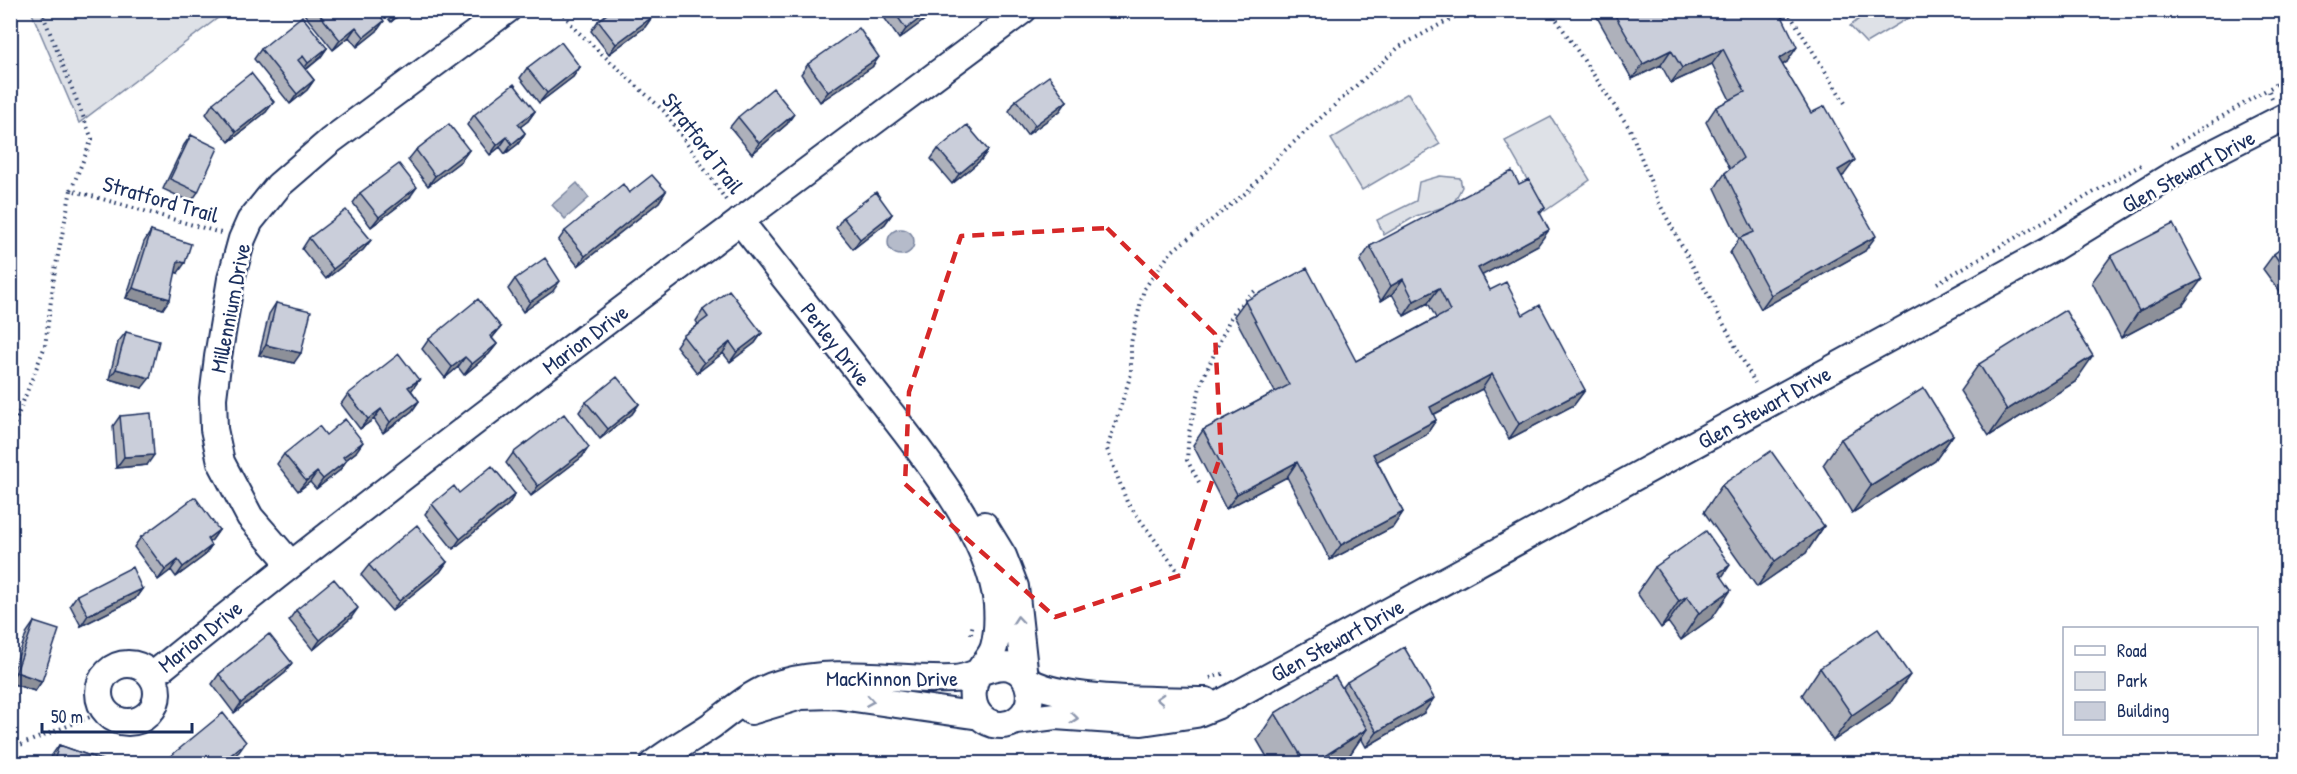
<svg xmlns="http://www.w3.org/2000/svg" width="2297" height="774" viewBox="0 0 2297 774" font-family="'Patrick Hand',sans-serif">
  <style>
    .green { fill: #dee1e7; stroke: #7c88a2; stroke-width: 1.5 }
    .water { fill: #b5bbca; stroke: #77839f; stroke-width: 1.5 }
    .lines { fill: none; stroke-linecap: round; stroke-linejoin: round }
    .minor-casing { stroke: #1b2f5e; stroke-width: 30 }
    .path { stroke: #1b2f5e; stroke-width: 4; stroke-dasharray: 1.5 4.5; stroke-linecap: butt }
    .minor { stroke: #fff; stroke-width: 26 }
    .wall { fill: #aeb1bb; stroke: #1b2f5e; stroke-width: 1.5 }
    .shaded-wall { fill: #8d9099; stroke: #1b2f5e; stroke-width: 1.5 }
    .building { fill: #caceda; stroke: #1b2f5e; stroke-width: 1.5 }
    .oneway { stroke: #8d97ae }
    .marked { fill: none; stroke: #d62828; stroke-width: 4.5; stroke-dasharray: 12 8; stroke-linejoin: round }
    .labels { text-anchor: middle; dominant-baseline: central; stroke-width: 5; stroke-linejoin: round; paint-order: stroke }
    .street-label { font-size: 22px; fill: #1b2f5e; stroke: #fff }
  </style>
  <rect width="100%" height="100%" fill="#fff"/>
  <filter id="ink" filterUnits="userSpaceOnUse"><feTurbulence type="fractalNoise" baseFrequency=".0167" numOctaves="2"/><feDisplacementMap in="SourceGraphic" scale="12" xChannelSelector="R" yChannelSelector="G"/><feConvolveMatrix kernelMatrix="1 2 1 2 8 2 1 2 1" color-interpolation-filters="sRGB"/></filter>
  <g filter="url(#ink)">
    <path class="green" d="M31 11H227L79 123Z
      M1856 11H1920L1866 43 1850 26 1859 19Z
      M1408 93 1440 144 1362 190 1331 139Z
      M1551 117 1590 180 1545 211 1505 141Z
      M1440 176 1460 178 1462 187 1453 204 1416 216 1384 235 1377 220 1416 201 1419 182Z"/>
    <path class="water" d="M577 183 589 198 565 219 552 205Z
      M888 242a13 13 0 1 1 26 0a13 13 0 1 1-26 0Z"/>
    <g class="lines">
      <g class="minor-casing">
        <path id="minor" d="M984 525 1003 556 1015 587 1025 678
          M290 563 250 517 221 462 214 429 213 398 218 357 231 279 242 239 250 221 279 185 330 141 507 10
          M99 693a29 29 0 1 1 58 0a29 29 0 1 1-58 0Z
          M152 676C436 445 730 229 1023 10
          M1025 678C1053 702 1166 700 1206 701
          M751 711 801 696 833 695 980 716
          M1016 721 1055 716 1142 722 1196 714 1216 706 2053 248 2182 169 2286 116
          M653 764C672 749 693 738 712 725 734 709 754 690 781 683 839 667 895 681 953 679 972 679 992 662 1010 667 1032 674 1037 705 1018 719 1011 725 1002 726 993 724 971 717 969 693 977 675 981 665 991 658 994 647 998 633 998 619 997 604 990 528 903 431 857 370 818 321 779 271 740 221"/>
      </g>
      <path class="path" d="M41 10 92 139 71 190
        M560 10 576 30 665 112 728 203
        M1550 10 1630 129 1659 203 1755 383
        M1787 10 1845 103
        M2272 98 2268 89 2286 79
        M2171 147 2268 89
        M1937 283 2141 165
        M10 435 45 346 55 270 71 190 221 233
        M10 443 13 434
        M1199 482 1187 460 1189 432 1201 383 1234 310 1256 290
        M1180 574 1127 502 1107 449 1131 374V343L1144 289 1171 252 1247 192 1282 153 1399 47 1467 10
        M971 634 973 623
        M1210 678 1226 673
        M10 749 105 711"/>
      <use href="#minor" class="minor"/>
    </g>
    <path class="wall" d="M306 10H376L377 31 357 47 349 37 333 50 304 14Z
      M381 10H405L391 22Z
      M879 10H938L899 39Z
      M1593 10H1779L1787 62 1782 65 1844 175 1842 177 1865 251 1761 309 1730 253 1739 239 1715 188 1725 173 1730 169 1706 122 1716 107 1730 100 1712 64 1671 83 1661 65 1632 79Z
      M652 17 645 27 609 54 591 31 598 21Z
      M327 48 320 58 306 70 314 80 307 90 290 104 254 59 261 49Z
      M808 64 872 67 820 102 801 74Z
      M580 67 573 77 539 103 520 78 527 68Z
      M1016 100 1067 101 1060 111 1027 135 1009 111Z
      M213 103 266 112 229 142 206 114Z
      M535 111 528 121 520 127 525 133 518 144 505 154 500 147 490 155 467 125 474 115Z
      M738 117 787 124 752 154 730 127Z
      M191 135 198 192 191 202 163 189 184 145Z
      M938 149 988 150 981 160 952 184 931 159Z
      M416 150H469L461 161 428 186 408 160Z
      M1519 184 1545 208 1540 214 1538 245 1482 275 1490 290 1523 315 1585 390 1574 405 1509 439 1482 389 1433 415 1436 420 1426 435 1377 461 1403 512 1393 527 1330 560 1287 477 1226 509 1193 445 1203 430 1275 392 1234 316 1245 301 1356 361 1436 318 1428 303 1404 316 1392 294 1381 301 1360 261 1370 246Z
      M666 191 659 202 578 266 558 241 565 231 629 193Z
      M360 193 410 197 371 227 353 203Z
      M892 214 885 224 853 249 836 228 843 217Z
      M151 231 178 273 175 272 163 309 126 298 144 242Z
      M309 238 371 240 363 250 326 279 302 249Z
      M2286 245V298L2285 299 2263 269 2274 254Z
      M2111 256 2183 305 2121 338 2092 282Z
      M515 279 553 291 523 312 508 289Z
      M276 303 294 363 259 355 269 314Z
      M703 310 762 333 755 343 730 362 723 353 697 373 676 346 683 336 698 324 696 321Z
      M501 327 492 338 497 344 489 354 464 375 458 367 445 378 422 349 429 339Z
      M126 332 142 388 109 379 118 342Z
      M1979 364 2075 382 1989 436 1960 391Z
      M419 380 411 390 419 401 412 411 383 433 374 419 360 429 341 404 348 394Z
      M586 402 639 404 632 414 600 439 579 412Z
      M120 416 147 465 116 468 113 426Z
      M326 435 356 452 346 460V461L339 471 316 489 310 482 298 491 277 464 284 454Z
      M1953 435 1935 461 1852 513 1823 465 1841 439Z
      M513 453 582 457 531 496 506 463Z
      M1722 485 1824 526 1806 553 1757 587 1704 512Z
      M459 493 515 494 508 505 453 549 425 514 432 504Z
      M219 530 212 540 209 542 211 546 204 556 176 577 171 570 158 580 134 547 141 537Z
      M447 562 440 572 392 611 361 575 369 565Z
      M1655 567 1722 577 1713 617 1681 640 1668 622 1661 628 1637 593Z
      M142 589 135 599 81 626 70 605 77 595Z
      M296 610 351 618 313 650 289 620Z
      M34 622 42 681 35 691 10 683V679L27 632Z
      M1820 668 1891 702 1833 741 1802 695Z
      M285 673 234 713 212 684 219 674Z
      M1347 682 1424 713 1366 747 1361 738 1349 756 1336 764H1271L1257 740 1275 713 1342 688Z
      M59 745 113 764H49L52 755Z"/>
    <path class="shaded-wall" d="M400 10H405L391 22 398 12Z
      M931 10H938L899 39 906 29Z
      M652 17 645 27 609 54 616 44Z
      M384 21 377 31 357 47 364 37Z
      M356 27 349 37 333 50 340 40Z
      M1797 47 1787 62 1768 74 1779 59Z
      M327 48 320 58 301 73 308 63Z
      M1723 49 1712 64 1671 83 1682 68Z
      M1671 50 1661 65 1632 79 1643 64Z
      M879 57 872 67 820 102 828 92Z
      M580 67 573 77 539 103 547 93Z
      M314 80 307 90 290 104 297 94Z
      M1067 101 1060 111 1027 135 1035 125Z
      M274 102 266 112 229 142 236 132Z
      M535 111 528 121 511 134 518 124Z
      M794 114 787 124 752 154 759 143Z
      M525 133 518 144 505 154 512 144Z
      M507 137 500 147 490 155 497 145Z
      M469 150 461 161 428 186 435 176Z
      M988 150 981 160 952 184 959 174Z
      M1855 160 1844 175 1827 185 1838 170Z
      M417 187 410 197 371 227 379 217Z
      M666 191 659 202 578 266 585 256Z
      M892 214 885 224 853 249 860 239Z
      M1549 230 1538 245 1468 283 1478 268Z
      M1876 236 1865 251 1761 309 1771 295Z
      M371 240 363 250 326 279 333 269Z
      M178 261 185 263 178 273 171 271Z
      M1403 279 1392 294 1381 301 1391 286Z
      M2202 279 2183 305 2121 338 2139 311Z
      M560 281 553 291 523 312 530 302Z
      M133 288 170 299 163 309 126 298Z
      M1439 288 1428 303 1404 316 1414 301Z
      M501 327 493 337 483 346 490 336Z
      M762 333 755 343 730 362 737 352Z
      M730 342 723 353 697 373 704 363Z
      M497 344 489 354 464 375 472 364Z
      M266 345 301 353 294 363 259 355Z
      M2093 356 2075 382 1989 436 2007 410Z
      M465 357 458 367 445 378 452 367Z
      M116 369 150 378 142 388 109 379Z
      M1492 374 1482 389 1419 422 1430 407Z
      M419 380 412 390 401 398 408 387Z
      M1585 390 1574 405 1509 439 1519 424Z
      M419 401 412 411 383 433 390 422Z
      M639 404 632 414 600 439 608 429Z
      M381 409 374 419 360 429 368 419Z
      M1436 420 1426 435 1363 469 1373 454Z
      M1953 435 1935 461 1852 513 1871 486Z
      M363 442 356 452 336 467 343 457Z
      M589 447 582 457 531 496 538 486Z
      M154 455 147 465 116 468 124 457Z
      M346 461 339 471 316 489 323 479Z
      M1297 462 1287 477 1226 509 1237 494Z
      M317 472 310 482 298 491 306 481Z
      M515 494 508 505 453 549 460 539Z
      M1403 512 1393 527 1330 560 1341 545Z
      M1824 526 1806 553 1757 587 1775 561Z
      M219 530 212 540 199 549 207 539Z
      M211 546 204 556 176 577 183 567Z
      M178 560 171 570 158 580 165 570Z
      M447 562 440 572 392 611 399 601Z
      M1730 565 1712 592 1719 573Z
      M142 589 135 599 81 626 88 615Z
      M1731 590 1713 617 1681 640 1699 613Z
      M1687 596 1668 622 1661 628 1679 601Z
      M358 608 351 618 313 650 320 640Z
      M292 663 285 673 234 713 241 703Z
      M16 672 42 681 35 691 10 683V681Z
      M1910 675 1891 702 1833 741 1852 715Z
      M1434 698 1424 713 1366 747 1377 732Z
      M1367 729 1349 756 1336 764H1312Z
      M246 742 239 752 225 764H220Z"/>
    <path class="building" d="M316 10H376L384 21 364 37 356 27 340 40Z
      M612 10H647L652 17 616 44 598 21Z
      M893 10H931L906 29Z
      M1612 10H1779L1797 47 1779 59 1811 113 1825 106 1855 160 1838 170 1876 236 1771 295 1740 238 1754 232 1725 173 1743 158 1716 107 1745 92 1723 49 1682 68 1671 50 1643 64Z
      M302 16 327 48 308 63 303 56 298 60 314 80 297 94 261 49Z
      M859 28 879 57 828 92 808 64Z
      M561 42 580 67 547 93 527 68Z
      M251 73 274 102 236 132 213 103Z
      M1049 76 1067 101 1035 125 1016 100Z
      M514 84 535 111 518 124 525 133 512 144 507 137 497 145 474 115Z
      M773 88 794 114 759 143 738 117Z
      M449 124 469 150 435 176 416 150Z
      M967 125 988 150 959 174 938 149Z
      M191 135 218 148 198 192 170 179Z
      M399 164 417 187 379 217 360 193Z
      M1512 171 1519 184 1529 179 1545 208 1539 211 1549 230 1478 268 1490 290 1506 282 1523 315 1540 305 1585 390 1519 424 1492 374 1430 407 1436 420 1373 454 1403 512 1341 545 1297 462 1237 494 1203 430 1289 385 1245 301 1307 268 1356 361 1450 311 1439 288 1414 301 1403 279 1391 286 1370 246Z
      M652 175 666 191 585 256 565 231 623 184 629 193Z
      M876 192 892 214 860 239 843 217Z
      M346 210 371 240 333 269 309 238Z
      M2173 224 2202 279 2139 311 2111 256Z
      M151 231 191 244 185 263 178 261 170 299 133 288Z
      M2286 245V272L2274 254Z
      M545 258 560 281 530 302 515 279Z
      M729 290 762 333 737 352 730 342 704 363 683 336 708 317 703 310Z
      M478 299 501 327 490 336 497 344 472 364 465 357 452 367 429 339Z
      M276 303 311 311 301 353 266 345Z
      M2065 310 2093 356 2007 410 1979 364Z
      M126 332 159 341 150 378 116 369Z
      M399 354 419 380 408 387 419 401 390 422 381 409 368 419 348 394Z
      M617 377 639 404 608 429 586 402Z
      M1924 388 1953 435 1871 486 1841 439Z
      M151 413 154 455 124 457 120 416Z
      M564 414 589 447 538 486 513 453Z
      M345 419 363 442 343 457 346 461 323 479 317 472 306 481 284 454 319 426 326 435Z
      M1771 451 1824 526 1775 561 1722 485Z
      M492 466 515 494 460 539 432 504 454 486 459 493Z
      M195 497 219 530 207 539 211 546 183 567 178 560 165 570 141 537Z
      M417 525 447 562 399 601 369 565Z
      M1706 531 1730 565 1719 573 1731 590 1699 613 1687 596 1679 601 1655 567Z
      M132 567 142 589 88 615 77 595Z
      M334 579 358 608 320 640 296 610Z
      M34 622 59 630 42 681 16 672Z
      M1878 629 1910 675 1852 715 1820 668Z
      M269 634 292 663 241 703 219 674Z
      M1404 647 1434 698 1377 732 1347 682Z
      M1335 676 1367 729 1312 764H1306L1275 713Z
      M223 713 246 742 220 764H162V763Z
      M59 745 113 764H53Z"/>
    <defs><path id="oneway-chevron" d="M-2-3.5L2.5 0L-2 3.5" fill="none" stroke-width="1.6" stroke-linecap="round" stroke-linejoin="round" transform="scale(1.5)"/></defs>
    <g class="oneway">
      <use href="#oneway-chevron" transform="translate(1018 620) rotate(-95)"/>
      <use href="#oneway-chevron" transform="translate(1160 699) rotate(-177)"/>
      <use href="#oneway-chevron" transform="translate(870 701) rotate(9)"/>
      <use href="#oneway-chevron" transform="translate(1074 718) rotate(6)"/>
    </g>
  </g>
  <path class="marked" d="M1107 228 1215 334 1221 454 1181 575 1055 617 905 484 909 392 961 236Z"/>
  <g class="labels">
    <g class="street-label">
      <text transform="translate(703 143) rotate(53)">Stratford Trail</text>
      <text transform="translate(2188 171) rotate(-29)">Glen Stewart Drive</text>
      <text transform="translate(161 199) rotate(16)">Stratford Trail</text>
      <text transform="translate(230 308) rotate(-79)">Millennium Drive</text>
      <text transform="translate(585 339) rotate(-37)">Marion Drive</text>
      <text transform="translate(836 344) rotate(52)">Perley Drive</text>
      <text transform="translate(1764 407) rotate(-29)">Glen Stewart Drive</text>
      <text transform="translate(200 636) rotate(-39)">Marion Drive</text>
      <text transform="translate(1337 640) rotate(-29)">Glen Stewart Drive</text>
      <text x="892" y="678">MacKinnon Drive</text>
    </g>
  </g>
  <rect width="2297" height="774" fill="none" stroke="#fff" stroke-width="36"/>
  <rect x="18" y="18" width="2261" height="738" fill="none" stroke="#1b2f5e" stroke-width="2" filter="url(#ink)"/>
  <rect x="2063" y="627" width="195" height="108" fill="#ffffff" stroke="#a4acbf" stroke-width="1.5"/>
  <rect x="2075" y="646" width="30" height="9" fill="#ffffff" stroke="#a4acbf" stroke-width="1.5"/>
  <text x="2117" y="657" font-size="18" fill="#1b2f5e">Road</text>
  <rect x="2075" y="672" width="30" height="18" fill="#dee1e7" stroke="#a4acbf" stroke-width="1.5"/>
  <text x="2117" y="687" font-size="18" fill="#1b2f5e">Park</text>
  <rect x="2075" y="702" width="30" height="18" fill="#caceda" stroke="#a4acbf" stroke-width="1.5"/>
  <text x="2117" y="717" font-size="18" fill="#1b2f5e">Building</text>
  <path d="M42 723v9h150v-9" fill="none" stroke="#1b2f5e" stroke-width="3"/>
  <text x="51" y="723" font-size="18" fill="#1b2f5e" stroke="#ffffff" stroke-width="4.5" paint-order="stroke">50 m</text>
</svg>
